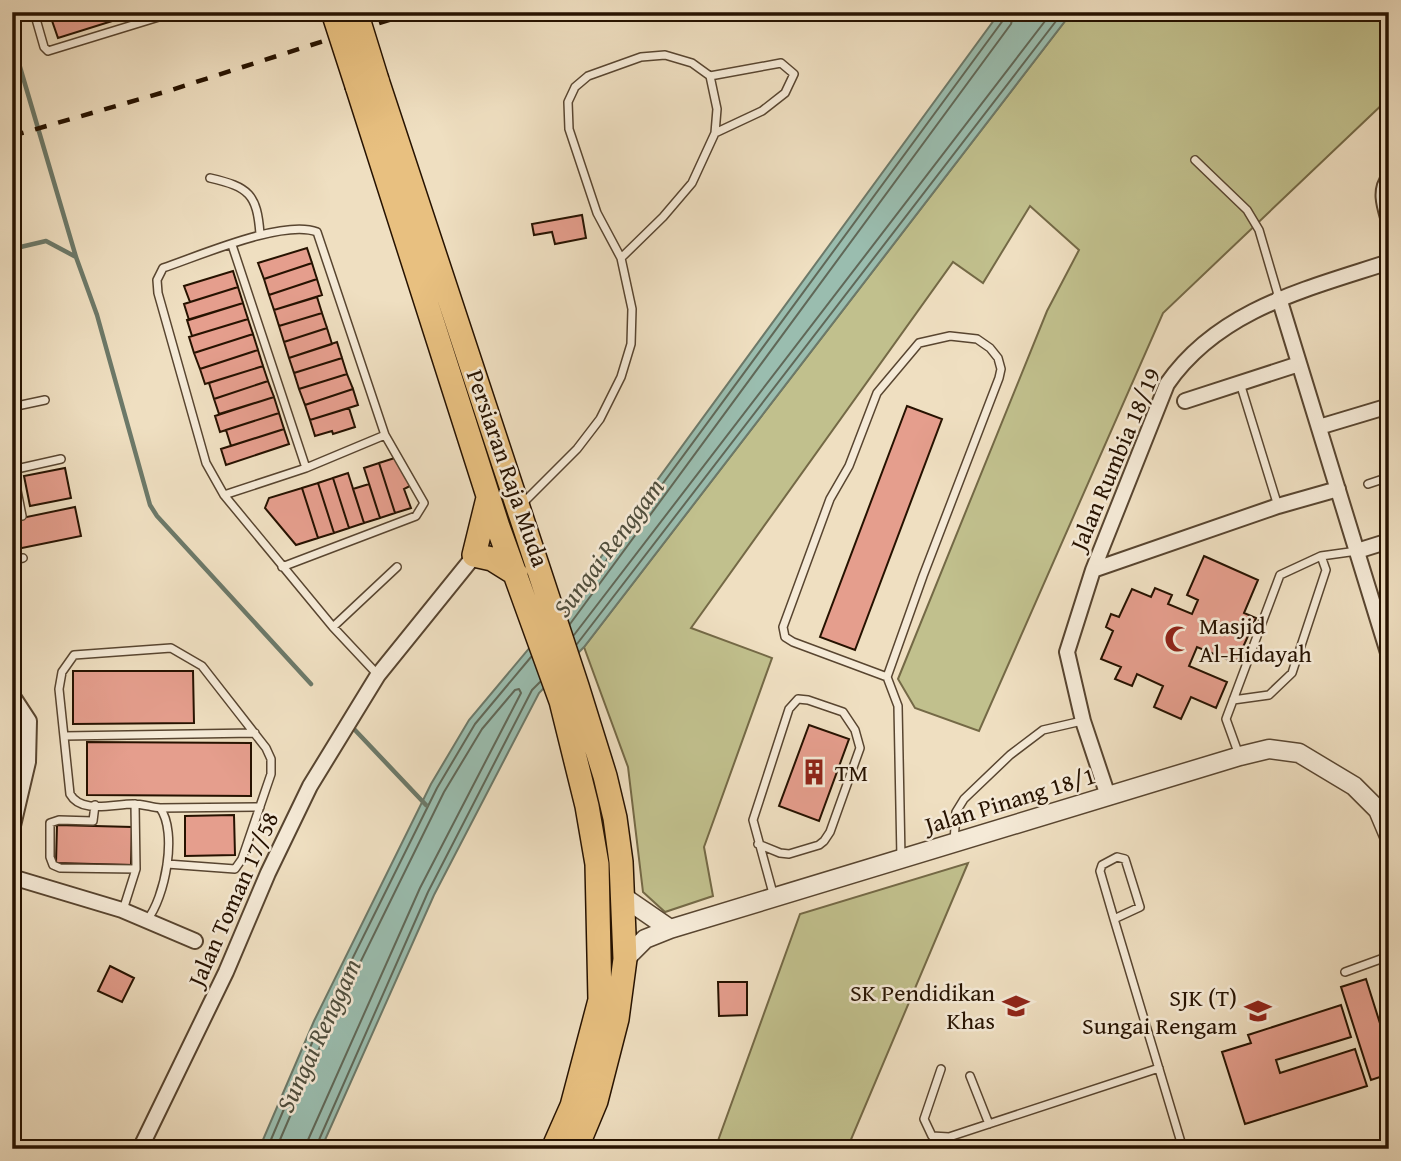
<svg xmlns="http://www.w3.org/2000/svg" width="1401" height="1161" viewBox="0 0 1401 1161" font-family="'Gentium Book Plus',serif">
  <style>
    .green { fill: #c1c08d; stroke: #746946; stroke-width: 2 }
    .water { fill: #9abdaf; stroke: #6c7969; stroke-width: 2 }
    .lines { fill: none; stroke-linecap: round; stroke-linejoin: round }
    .shore { stroke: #606858; stroke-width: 2 }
    .stream { stroke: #6c7969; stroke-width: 4.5 }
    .building { fill: #e59e8d; stroke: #261200; stroke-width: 2 }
    .service-casing { stroke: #584530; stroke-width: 10 }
    .minor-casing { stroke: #584530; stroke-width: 18 }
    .tertiary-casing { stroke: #584530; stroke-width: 21 }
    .primary-casing { stroke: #261200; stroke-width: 26 }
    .service { stroke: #f5ead7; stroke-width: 7 }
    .minor { stroke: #f5ead7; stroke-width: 14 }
    .tertiary { stroke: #f5ead7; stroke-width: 18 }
    .primary { stroke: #e8c080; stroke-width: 23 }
    .rail { stroke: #261200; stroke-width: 4.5; stroke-dasharray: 12 12; stroke-linecap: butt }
    .primary-bridge-casing { stroke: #261200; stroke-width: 26; stroke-linecap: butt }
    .primary-bridge { stroke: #e8c080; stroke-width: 23 }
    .labels { text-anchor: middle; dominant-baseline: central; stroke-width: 5; stroke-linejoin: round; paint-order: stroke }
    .street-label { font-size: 24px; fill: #261200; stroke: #f5ead7 }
    .poi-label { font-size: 24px; fill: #261200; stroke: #f5ead7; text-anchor: start }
    .water-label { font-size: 26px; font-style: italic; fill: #4f4e3d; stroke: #f5ead7 }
  </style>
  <rect width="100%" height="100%" fill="#efdfc1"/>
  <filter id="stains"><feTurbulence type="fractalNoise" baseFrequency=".00286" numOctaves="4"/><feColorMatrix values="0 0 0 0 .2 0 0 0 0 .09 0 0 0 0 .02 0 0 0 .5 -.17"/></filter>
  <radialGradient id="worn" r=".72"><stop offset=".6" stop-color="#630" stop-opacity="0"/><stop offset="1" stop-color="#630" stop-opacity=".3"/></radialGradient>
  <path class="green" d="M1072 12H1389V98L1163 313 979 731 915 708 898 679 1047 311 1079 250 1030 206 983 283 953 262 691 628 772 658 704 847 713 896 665 912 643 892 628 767 584 647Z
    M968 863 847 1149H715L800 914Z"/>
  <path class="water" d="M1000 12H1072L584 647 539 693 434 895 321 1149H259L314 1021 431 784 469 720 568 602Z"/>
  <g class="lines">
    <path class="shore" d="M567 614 1004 19 1005 12
      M570 624 1011 24 1014 12
      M574 635 1052 12
      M577 644 1063 12
      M267 1149 320 1024 437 788 475 724 531 657
      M276 1149 328 1028 444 792 482 729 515 690 519 689 521 693 420 888 308 1140 306 1149
      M315 1149 428 892 532 690 540 682"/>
    <path class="stream" d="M12 40 76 257 97 315 150 505 157 516 311 684
      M12 249 46 241 76 257
      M354 729 426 805"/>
  </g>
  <path class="building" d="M49 12H141L58 38Z
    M582 215 586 238 555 244 552 232 534 235 532 224Z
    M307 248 312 263 264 279 258 263Z
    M312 263 317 279 269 295 264 279Z
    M233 271 238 287 190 302 184 286Z
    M317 279 322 295 274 310 269 295Z
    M238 287 243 303 189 320 184 304Z
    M317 297 322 313 279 326 274 310Z
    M243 303 248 319 192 336 187 320Z
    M322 313 327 328 284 342 279 326Z
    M248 319 253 334 194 353 189 337Z
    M327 328 332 344 289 358 284 342Z
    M253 334 258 350 200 369 194 353Z
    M337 342 342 358 294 373 289 358Z
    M258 350 263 366 205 384 200 369Z
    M342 358 347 374 299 389 294 373Z
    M263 366 268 381 214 399 209 383Z
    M347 374 353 389 305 405 299 389Z
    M268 381 274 397 219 414 214 399Z
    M353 389 358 405 310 420 305 405Z
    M274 397 279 413 220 432 215 416Z
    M907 406 942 419 855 650 820 637Z
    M349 408 355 427 333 434 332 431 315 436 310 420Z
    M279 413 284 429 231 446 226 430Z
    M284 429 289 444 226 465 221 449Z
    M401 456 410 486 404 489 411 508 395 513 379 463Z
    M379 463 395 513 380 518 364 468Z
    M65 468 71 498 30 506 24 476Z
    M348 473 364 523 349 528 333 478Z
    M12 478 19 508 12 509Z
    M333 478 349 528 334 533 318 483Z
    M318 483 334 533 318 538 302 488Z
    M369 484 380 518 364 523 353 489Z
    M302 488 318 538 296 545 265 508 269 498Z
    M75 507 81 536 12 550V520Z
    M1204 556 1258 580 1244 613 1256 618 1236 663 1197 647 1189 666 1227 682 1216 708 1191 697 1181 719 1154 707 1163 686 1137 674 1132 686 1115 679 1121 667 1101 659 1113 631 1106 627 1111 614 1119 617 1132 589 1151 597 1155 588 1172 595 1168 604 1192 614 1198 600 1187 595Z
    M73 671H193L194 723 73 724Z
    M809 725 849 739 819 821 779 806Z
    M87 742 251 743V796L87 795Z
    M234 815 235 855 185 856V816Z
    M57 825 132 827 131 865 56 863Z
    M110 966 134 978 122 1002 98 991Z
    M1366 979 1389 1052V1074L1371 1080 1341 987Z
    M718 982H747V1015L719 1016Z
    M1341 1005 1351 1037 1276 1060 1280 1073 1355 1049 1367 1086 1245 1124 1222 1052 1251 1043 1248 1035Z"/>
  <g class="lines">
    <g class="service-casing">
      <path id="service" d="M34 12 44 47 48 51 175 12
        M710 76 781 63 794 74 785 93 762 111 715 133
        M1195 160 1247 210 1259 230 1279 298
        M210 178C249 187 257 194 260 234
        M232 245 306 468
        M1240 383 1278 506
        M12 407 45 400
        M12 470 61 459
        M13 470 22 516
        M1368 484 1389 477
        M224 495 306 468 385 435
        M521 505 577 449 600 419 621 377 631 344 632 309 621 258 597 213 569 129 568 102 575 87 588 76 641 57 665 55 692 63 710 76 717 109 715 133 692 183 663 217 621 258
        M12 560 23 558
        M282 567 416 516 424 503 385 435 317 232C283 219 199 256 163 268L157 280 158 293 206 463 224 495 333 627 378 675
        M333 627 397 567
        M887 677 923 576 999 378 1001 369 998 358 990 348 977 339 950 336 919 343 877 393 849 466 830 499 783 627 785 637 793 642 887 677 898 706 901 858
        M1233 700 1269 695 1292 673 1326 570 1321 556
        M64 736 255 733
        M1239 755 1226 719 1280 575 1321 556 1357 551
        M95 805 93 821 59 820 50 823V857L53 865 60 868 136 869
        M160 808 260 807
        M954 842 956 812 964 799 1010 755 1043 730 1082 721
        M758 844 780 853 789 854 819 845 824 841 830 832 860 748 855 730 843 712 808 700 798 699 789 709 753 820 774 897
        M1117 857 1125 859 1140 907 1114 919 1100 871 1102 865Z
        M123 910 136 869 135 804
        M1114 919 1183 1149
        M147 920C165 898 178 832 160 808 151 807 142 804 133 804 113 804 81 814 70 794L59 689 62 672 74 655 171 648 202 666 266 748 271 759V774L242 859 235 869 167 864
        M1345 972 1389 956
        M941 1069 924 1119 932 1136 949 1137 1159 1068
        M970 1076 989 1124"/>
    </g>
    <g class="minor-casing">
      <path id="minor" d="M1389 178C1379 191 1385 207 1389 221
        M1279 298 1389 656
        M1185 401 1299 364
        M1319 427 1389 406
        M1357 551 1389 541
        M1093 570 1278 506 1338 489
        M12 695 29 721 28 762 12 830
        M1108 796 1083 721 1067 652 1093 570 1167 384C1219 309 1307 289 1389 262
        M12 877 122 910 195 941
        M140 1149 226 972 268 873 310 786 378 675 479 550"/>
    </g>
    <g class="tertiary-casing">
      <path id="tertiary" d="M622 896 670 929
        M625 959 645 939 670 929 1240 756 1269 749 1299 753 1354 786 1378 810 1389 836"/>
    </g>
    <g class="primary-casing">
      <path id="primary" d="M377 80 577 686 605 776 615 818 621 862 625 959 617 1019 596 1101 576 1149
        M357 86 498 527 561 701 587 806 597 864 600 1000 572 1106 553 1149
        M488 498 474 555 492 559 516 574"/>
    </g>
    <use href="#service" class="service"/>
    <use href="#minor" class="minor"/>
    <use href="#tertiary" class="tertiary"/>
    <use href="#primary" class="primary"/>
    <path class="rail" d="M12 136 168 91 414 12"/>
    <g class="primary-bridge-casing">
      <path id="primary-bridge" d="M333 12 357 86
        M356 12 377 80"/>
    </g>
    <use href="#primary-bridge" class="primary-bridge"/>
  </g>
  <defs>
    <g id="mosque-bare" transform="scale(2.1)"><path d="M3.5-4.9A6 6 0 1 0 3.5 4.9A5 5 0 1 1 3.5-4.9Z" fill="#8f2418" stroke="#f5ead7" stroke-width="2.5" paint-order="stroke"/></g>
    <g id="building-bare" transform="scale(2.1)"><path d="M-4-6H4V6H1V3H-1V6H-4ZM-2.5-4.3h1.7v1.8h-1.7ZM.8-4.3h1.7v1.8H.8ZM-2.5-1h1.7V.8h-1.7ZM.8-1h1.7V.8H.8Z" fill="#8f2418" stroke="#f5ead7" stroke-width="2.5" paint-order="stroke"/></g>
    <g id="school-bare" transform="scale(2.1)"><path d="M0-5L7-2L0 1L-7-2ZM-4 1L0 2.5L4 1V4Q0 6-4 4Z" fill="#8f2418" stroke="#f5ead7" stroke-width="2.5" paint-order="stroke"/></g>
  </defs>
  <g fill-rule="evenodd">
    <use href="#mosque-bare" x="1178" y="639"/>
    <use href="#building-bare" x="814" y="772"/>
    <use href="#school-bare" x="1016" y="1006"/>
    <use href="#school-bare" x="1258" y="1011"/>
  </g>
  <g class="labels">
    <g class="street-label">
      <text transform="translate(1115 459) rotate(-67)">Jalan Rumbia 18/19</text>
      <text transform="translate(508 468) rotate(71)">Persiaran Raja Muda</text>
      <text transform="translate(1010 800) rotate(-17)">Jalan Pinang 18/1</text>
      <text transform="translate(233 899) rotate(-66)">Jalan Toman 17/58</text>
    </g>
    <g class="poi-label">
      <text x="1199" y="625">Masjid<tspan x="1199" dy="28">Al-Hidayah</tspan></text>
      <text x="835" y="772">TM</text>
      <text x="995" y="992" text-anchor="end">SK Pendidikan<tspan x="995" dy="28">Khas</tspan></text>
      <text x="1237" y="997" text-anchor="end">SJK (T)<tspan x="1237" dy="28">Sungai Rengam</tspan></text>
    </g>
    <g class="water-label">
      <text transform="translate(608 547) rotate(-53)">Sungai Renggam</text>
      <text transform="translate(318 1035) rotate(-65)">Sungai Renggam</text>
    </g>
  </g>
  <rect width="1401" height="1161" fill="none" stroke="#efdfc1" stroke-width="42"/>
  <rect x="14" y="14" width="1373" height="1133" fill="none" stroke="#261200" stroke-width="3.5"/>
  <rect x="21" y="21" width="1359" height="1119" fill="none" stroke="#261200" stroke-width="2"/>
  <rect width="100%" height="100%" filter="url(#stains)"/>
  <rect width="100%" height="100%" fill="url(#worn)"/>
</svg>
